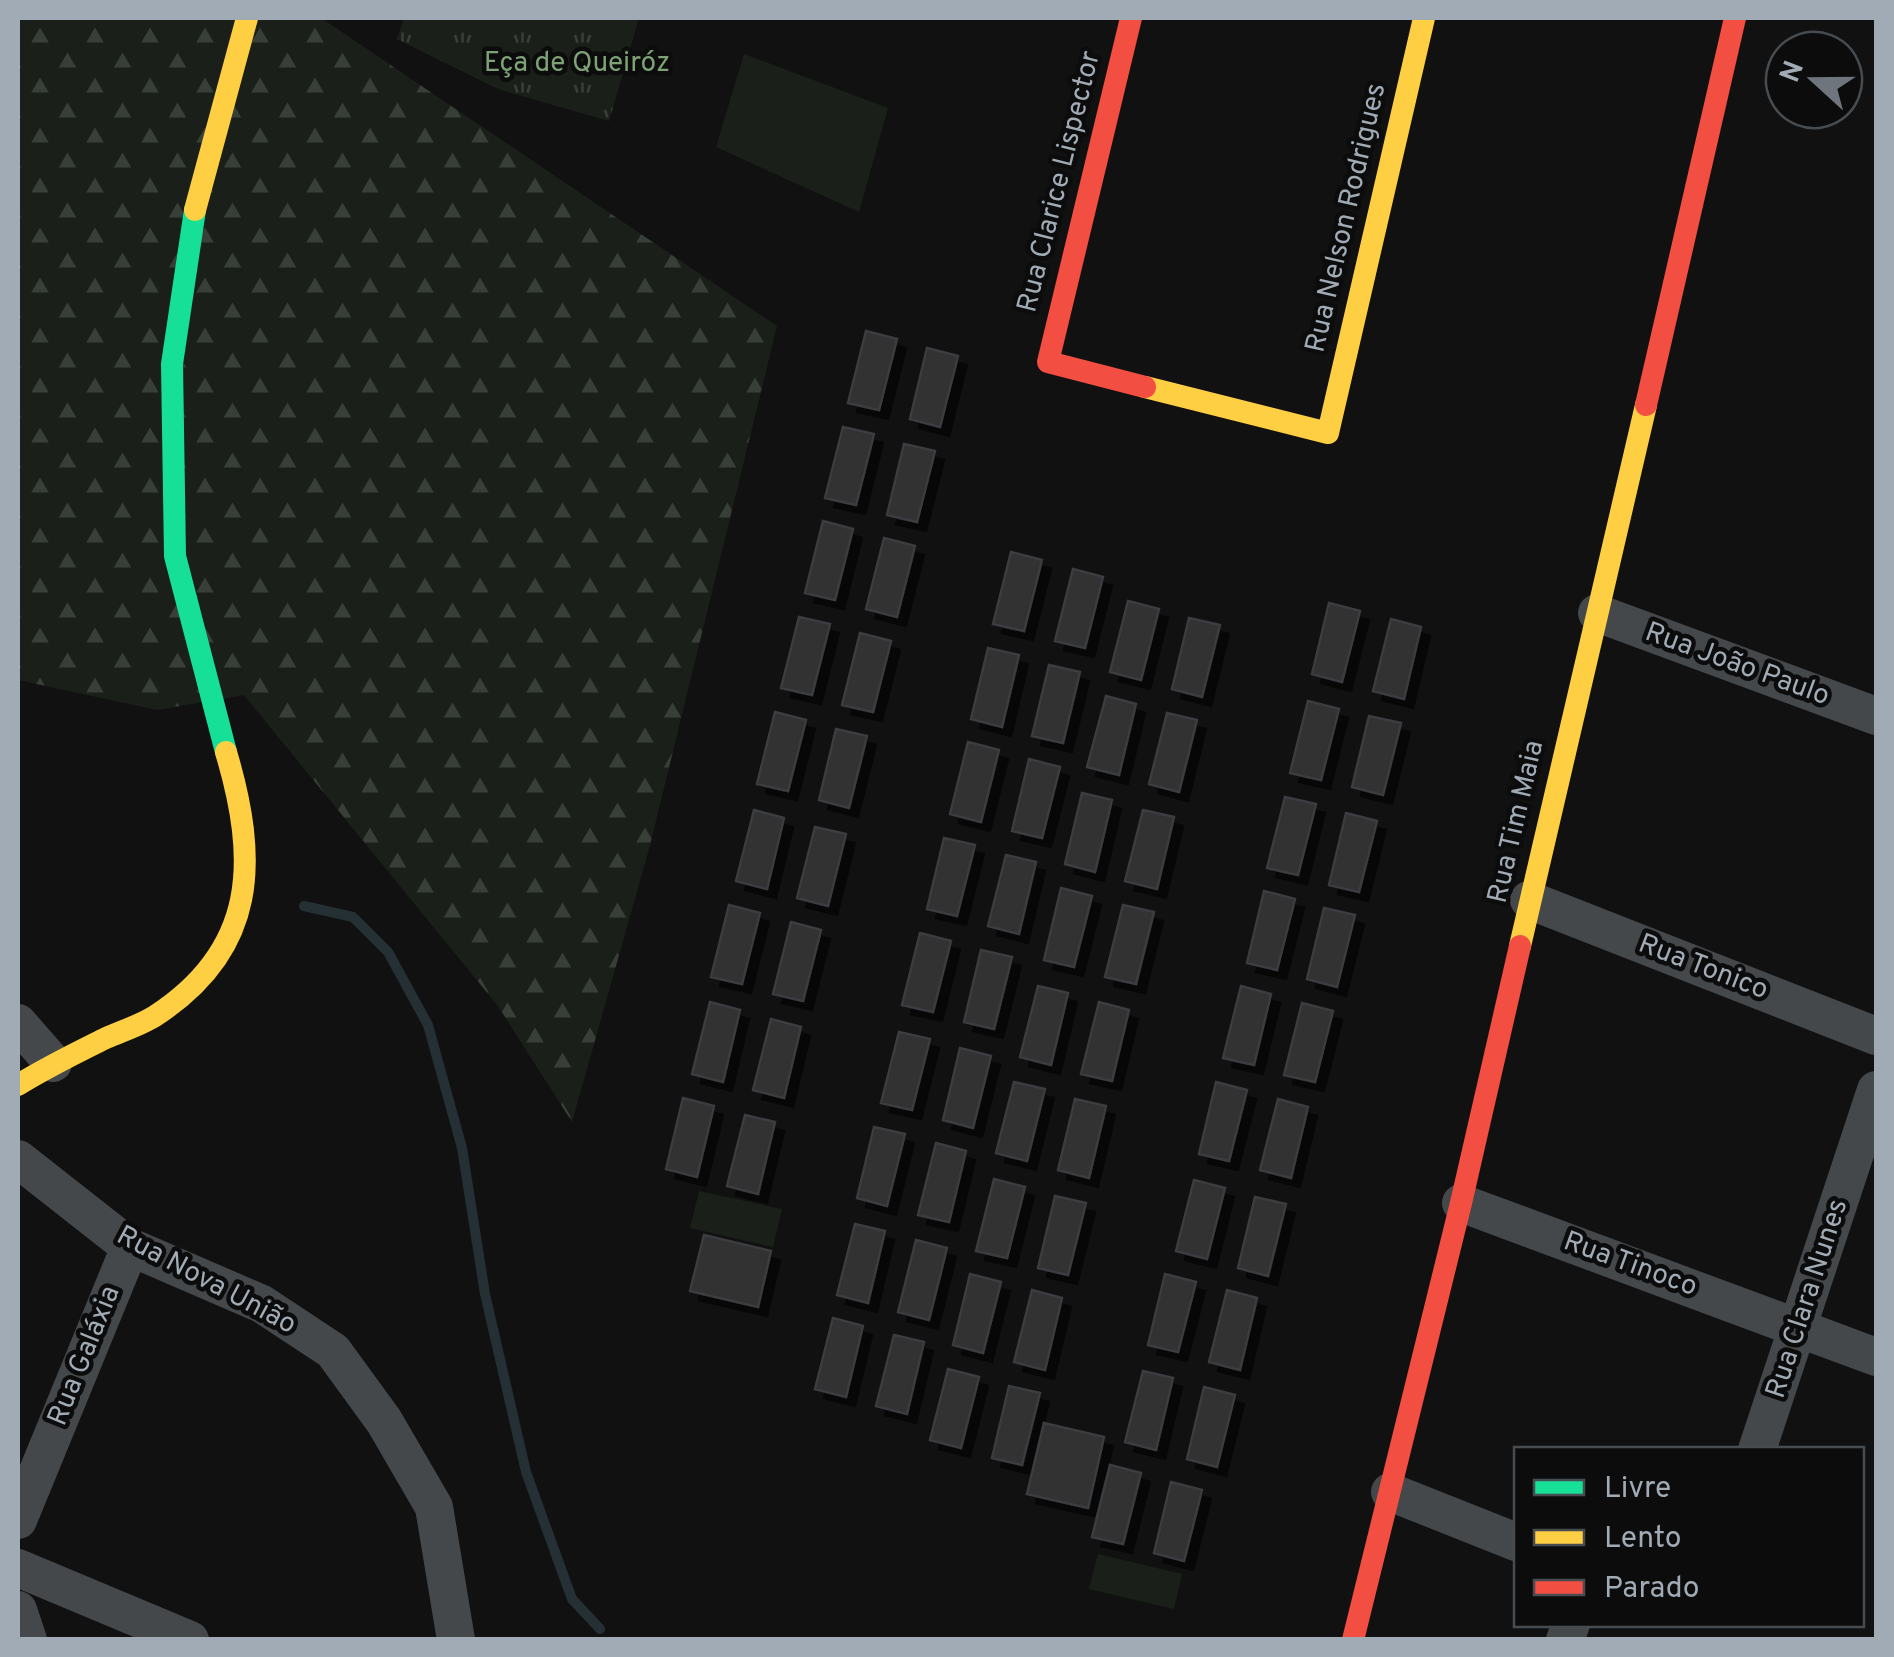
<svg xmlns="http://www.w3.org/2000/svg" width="1894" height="1657" viewBox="0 0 1894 1657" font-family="Overpass,sans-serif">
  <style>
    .grass { fill: #1a2019 }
    .forest { fill: url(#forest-firs) }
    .park { fill: url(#park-tufts) }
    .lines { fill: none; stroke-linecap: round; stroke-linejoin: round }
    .stream { stroke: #243034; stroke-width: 10 }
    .building { fill: #303033; stroke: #3a3c3f; stroke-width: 2.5; filter: url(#shadow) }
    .street { stroke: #45484b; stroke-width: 38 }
    .fast { stroke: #16e098; stroke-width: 22 }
    .slow { stroke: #ffcf43; stroke-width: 22 }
    .jam { stroke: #f24e42; stroke-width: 22 }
    .labels { text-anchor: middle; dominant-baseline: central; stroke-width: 9; stroke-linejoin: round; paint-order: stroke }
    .park-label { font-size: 28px; fill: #7da275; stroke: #0c0c0d }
    .street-label { font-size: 28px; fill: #a0abb5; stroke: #0c0c0d }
  </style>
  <defs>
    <pattern id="forest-firs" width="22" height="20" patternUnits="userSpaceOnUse" patternTransform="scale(2.5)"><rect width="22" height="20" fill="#1a2019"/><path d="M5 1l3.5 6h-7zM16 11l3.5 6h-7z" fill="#383e38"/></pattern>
    <pattern id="park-tufts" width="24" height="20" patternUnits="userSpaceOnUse" patternTransform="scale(2.5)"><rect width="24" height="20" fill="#1a2019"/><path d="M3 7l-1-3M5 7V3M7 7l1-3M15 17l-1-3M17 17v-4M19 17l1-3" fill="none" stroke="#383e38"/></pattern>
    <filter id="shadow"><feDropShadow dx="9" dy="9" stdDeviation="0" flood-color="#0009"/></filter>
  </defs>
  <rect width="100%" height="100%" fill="#111112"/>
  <path class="grass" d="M744 54 888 108 859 212 716 147Z
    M699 1191 782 1209 773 1247 690 1228Z
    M1098 1554 1182 1574 1174 1609 1089 1589Z"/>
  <path class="forest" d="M18 18H321L777 326 650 845 572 1122 498 1006 244 695 157 710 18 680Z"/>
  <path class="park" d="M404 18H639L609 121 498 89 397 39Z"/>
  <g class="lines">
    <path class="stream" d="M304 906 353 917 388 952 428 1025 462 1148 485 1294 526 1472 572 1599 600 1629"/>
  </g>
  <path class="building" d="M866 331 897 339 879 410 848 403Z
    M927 348 958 356 940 427 910 419Z
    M843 427 874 434 856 505 825 498Z
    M904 444 935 451 917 522 887 515Z
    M823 521 853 529 835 600 805 593Z
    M884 538 915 546 897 617 866 609Z
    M1011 552 1042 560 1024 631 993 624Z
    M1073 569 1103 577 1085 648 1055 641Z
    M1128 601 1159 609 1141 680 1110 672Z
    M1329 603 1360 611 1342 682 1312 674Z
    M799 617 830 624 812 695 781 688Z
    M1189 618 1220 625 1202 697 1172 689Z
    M1391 619 1421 627 1404 699 1373 691Z
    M860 633 891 641 873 712 842 705Z
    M988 648 1019 655 1002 727 971 719Z
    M1049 665 1080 672 1063 743 1032 736Z
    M1106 696 1136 704 1119 775 1087 767Z
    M1308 701 1339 709 1321 780 1290 773Z
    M775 712 806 720 788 791 757 784Z
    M1167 713 1197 720 1179 792 1149 784Z
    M1369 716 1401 723 1383 795 1352 787Z
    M836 729 867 736 849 808 819 800Z
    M968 742 999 750 981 822 950 814Z
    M1029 759 1060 767 1042 838 1012 831Z
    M1082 793 1112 800 1095 872 1065 864Z
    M1285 797 1316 804 1298 875 1267 868Z
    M754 810 784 818 767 889 736 881Z
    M1143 810 1174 817 1157 889 1125 881Z
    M1346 813 1377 821 1359 892 1329 885Z
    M815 827 846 834 828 906 797 898Z
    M944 838 975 845 957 916 927 909Z
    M1006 855 1036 862 1019 934 988 926Z
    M1061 888 1092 896 1074 967 1044 960Z
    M1264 891 1295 899 1277 970 1247 963Z
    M729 905 760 913 742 984 711 977Z
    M1123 905 1154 912 1136 984 1105 977Z
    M1324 908 1355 915 1337 987 1307 979Z
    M791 922 821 930 803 1001 773 994Z
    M920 933 951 941 933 1012 902 1005Z
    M981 950 1012 957 994 1029 964 1022Z
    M1038 986 1068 993 1051 1065 1020 1057Z
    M1241 986 1271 994 1254 1065 1223 1058Z
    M710 1002 740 1010 723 1082 692 1074Z
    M1099 1002 1129 1010 1112 1081 1081 1074Z
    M1302 1003 1333 1011 1315 1082 1284 1075Z
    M771 1019 801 1027 784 1098 753 1090Z
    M899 1032 930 1039 912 1110 881 1103Z
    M960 1048 991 1056 973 1128 943 1120Z
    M1014 1082 1045 1089 1027 1161 996 1153Z
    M1216 1082 1247 1090 1229 1161 1199 1154Z
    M683 1098 714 1106 697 1177 666 1169Z
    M1075 1099 1106 1106 1089 1178 1058 1170Z
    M1278 1099 1308 1107 1291 1178 1260 1170Z
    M745 1115 775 1122 758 1194 727 1186Z
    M874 1127 905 1134 887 1206 857 1198Z
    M936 1143 966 1151 949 1222 918 1215Z
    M994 1179 1025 1187 1007 1258 976 1251Z
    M1194 1180 1225 1188 1207 1259 1176 1251Z
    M1055 1196 1086 1203 1068 1275 1038 1268Z
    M1255 1197 1286 1204 1268 1276 1238 1268Z
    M855 1224 885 1231 868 1303 837 1295Z
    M704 1235 771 1251 758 1307 690 1291Z
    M916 1240 947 1248 929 1320 898 1312Z
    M970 1274 1001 1282 983 1353 953 1345Z
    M1165 1274 1196 1282 1178 1352 1148 1345Z
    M1032 1290 1062 1298 1045 1370 1014 1362Z
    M1227 1290 1257 1298 1240 1370 1209 1362Z
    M833 1318 863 1326 846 1397 815 1389Z
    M894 1335 924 1342 907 1414 876 1406Z
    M948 1369 979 1377 961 1448 930 1440Z
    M1143 1371 1173 1378 1156 1450 1125 1442Z
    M1009 1386 1040 1393 1022 1465 992 1458Z
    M1204 1387 1235 1395 1217 1467 1187 1459Z
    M1044 1423 1104 1437 1088 1508 1027 1494Z
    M1110 1465 1141 1473 1123 1544 1092 1537Z
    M1171 1482 1202 1490 1184 1561 1154 1553Z"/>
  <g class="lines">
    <path class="street" d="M1597 613 1876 716
      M1529 900 1876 1036
      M18 1023 53 1063
      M18 1159 130 1247 262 1304 333 1351 384 1421 434 1507 456 1640
      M1461 1203 1876 1357
      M1757 1450 1876 1090
      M1390 1492 1516 1542
      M18 1520 130 1247
      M18 1568 190 1640
      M18 1610 28 1640
      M1565 1640 1571 1624"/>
    <path class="fast" d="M195 210 172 364 175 556 226 752"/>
    <path class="slow" d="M195 210 247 18
      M1145 387 1328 433 1424 18
      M1520 946 1646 405
      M18 1085C47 1067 76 1053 106 1038 122 1031 141 1025 155 1016 258 949 258 860 226 752"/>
    <path class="jam" d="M1131 18 1048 362 1145 387
      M1646 405 1735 18
      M1353 1640 1461 1203 1520 946"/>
  </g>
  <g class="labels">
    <g class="park-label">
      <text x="577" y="64">Eça de Queiróz</text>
    </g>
    <g class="street-label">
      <text transform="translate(1060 182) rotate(-76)">Rua Clarice Lispector</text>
      <text transform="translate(1347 218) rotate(-77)">Rua Nelson Rodrigues</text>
      <text transform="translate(1737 665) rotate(20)">Rua João Paulo</text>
      <text transform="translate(1517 822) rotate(-77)">Rua Tim Maia</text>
      <text transform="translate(1703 968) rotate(21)">Rua Tonico</text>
      <text transform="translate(1630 1265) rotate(20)">Rua Tinoco</text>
      <text transform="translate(206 1281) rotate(28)">Rua Nova União</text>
      <text transform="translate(1808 1299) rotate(-72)">Rua Clara Nunes</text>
      <text transform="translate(85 1356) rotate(-68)">Rua Galáxia</text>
    </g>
  </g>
  <rect width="1894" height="1657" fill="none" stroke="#a0abb5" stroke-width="40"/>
  <rect x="1514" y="1447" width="350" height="180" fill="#0c0c0d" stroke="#474c50" stroke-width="2.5"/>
  <rect x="1534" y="1480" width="50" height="15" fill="#16e098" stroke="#474c50" stroke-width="2.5"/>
  <text x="1604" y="1497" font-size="30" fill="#a0abb5">Livre</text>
  <rect x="1534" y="1530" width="50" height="15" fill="#ffcf43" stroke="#474c50" stroke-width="2.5"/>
  <text x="1604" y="1547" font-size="30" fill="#a0abb5">Lento</text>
  <rect x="1534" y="1580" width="50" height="15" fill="#f24e42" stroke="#474c50" stroke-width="2.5"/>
  <text x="1604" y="1597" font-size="30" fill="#a0abb5">Parado</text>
  <g transform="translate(1814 80) rotate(291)"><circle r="48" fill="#0c0c0d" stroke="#474c50" stroke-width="2.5"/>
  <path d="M0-8L18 38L0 25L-18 38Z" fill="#6e757c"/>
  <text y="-15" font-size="28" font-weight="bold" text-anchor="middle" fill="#a0abb5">N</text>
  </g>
</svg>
